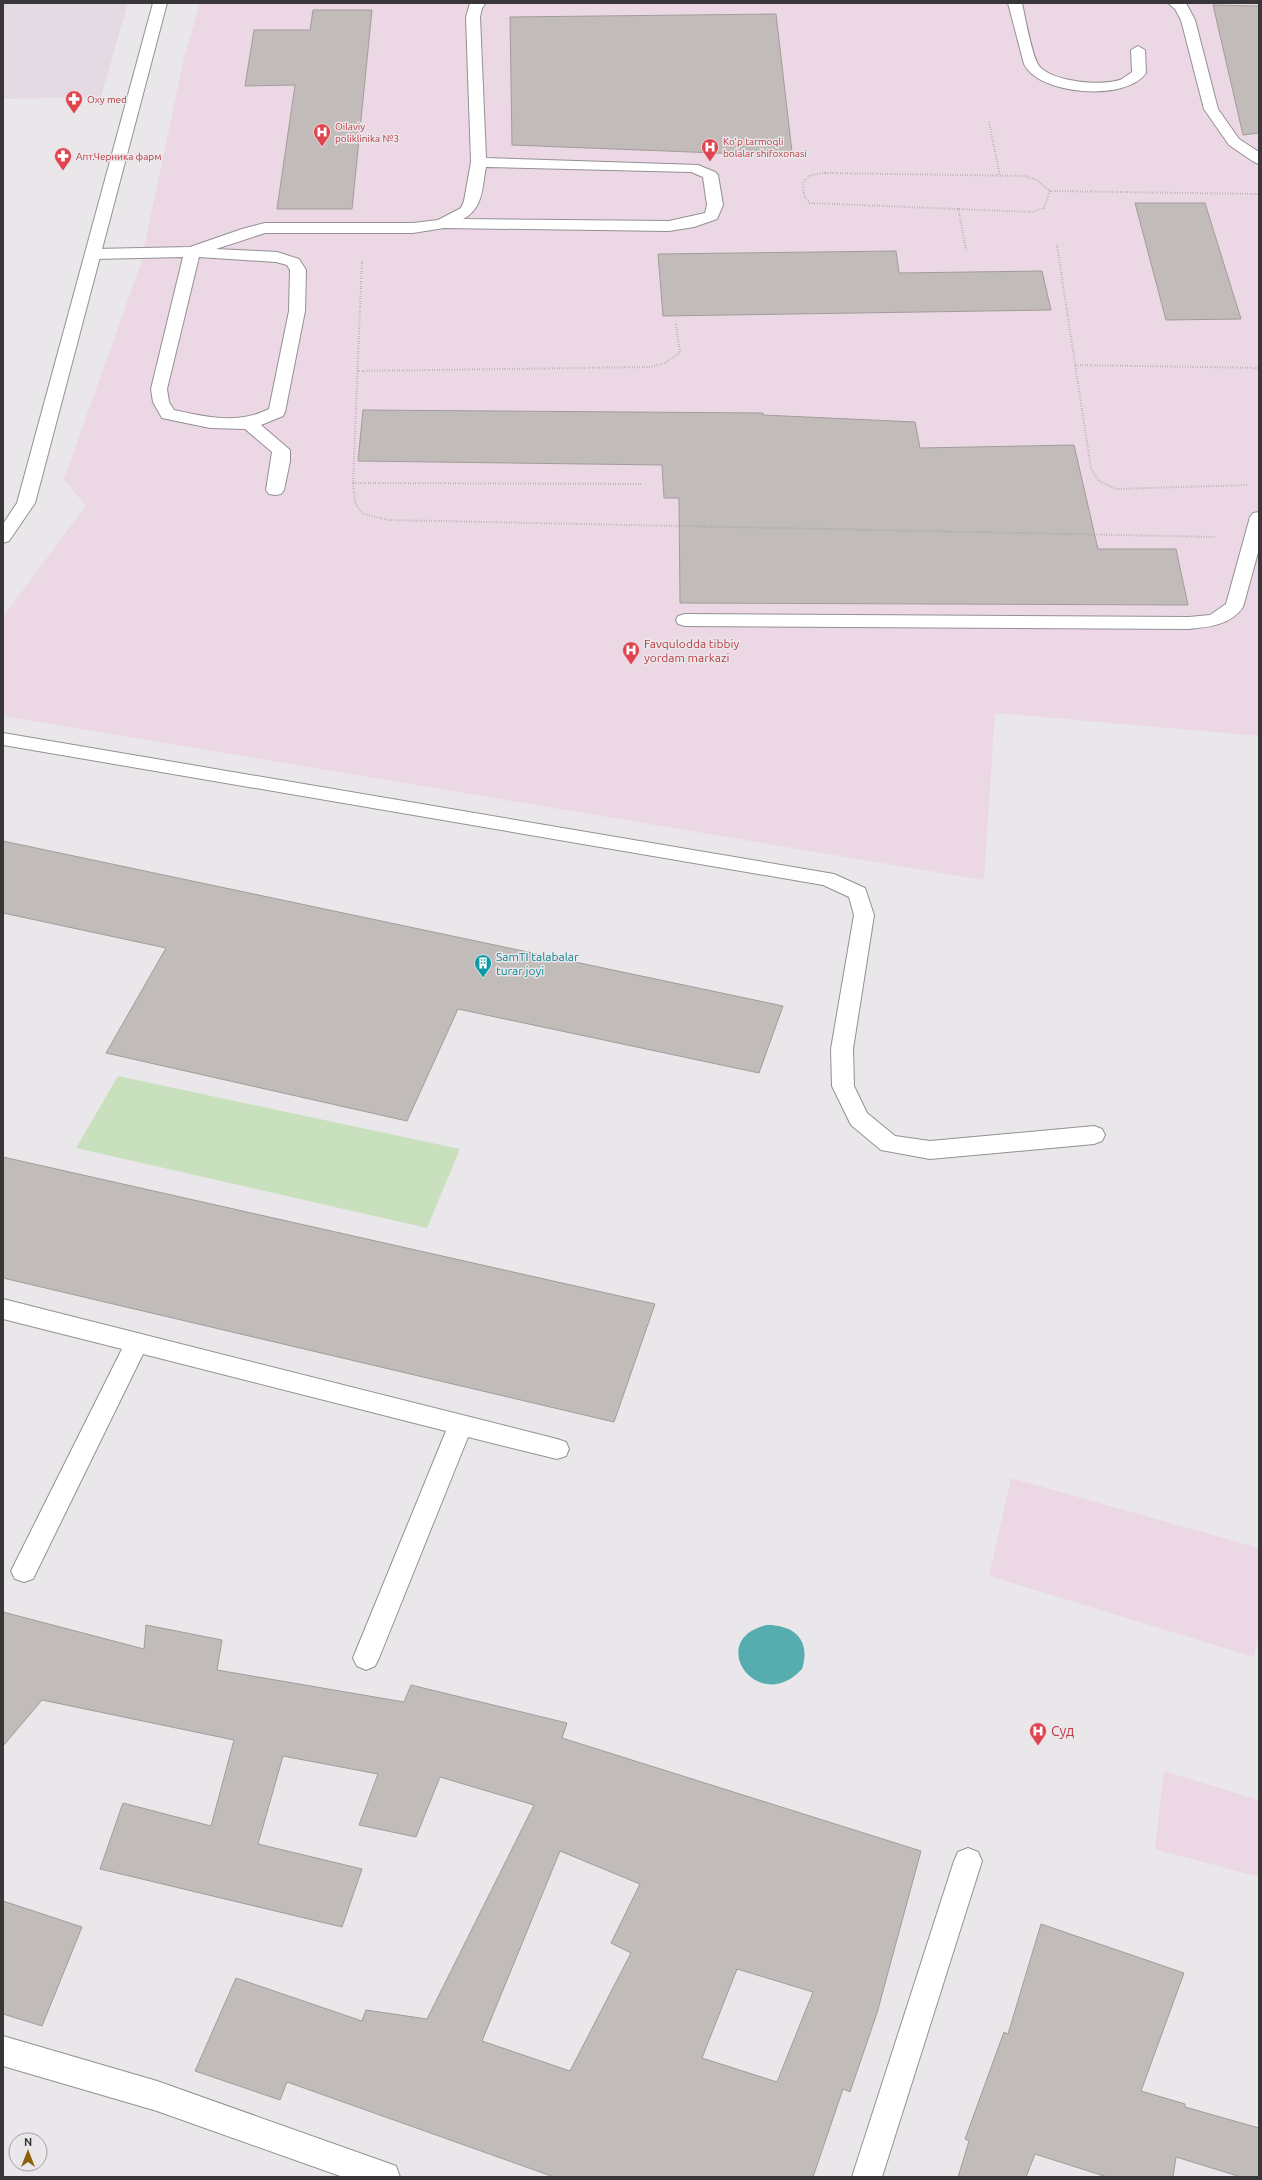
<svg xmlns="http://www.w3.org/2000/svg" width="1262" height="2180" viewBox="0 0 1262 2180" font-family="Ubuntu,sans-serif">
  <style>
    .built { fill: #e3dae3 }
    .medical { fill: #ecd7e5 }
    .green { fill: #c9e0be }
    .water { fill: #55adb0 }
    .building { fill: #c1bcba; stroke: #a19c9a; fill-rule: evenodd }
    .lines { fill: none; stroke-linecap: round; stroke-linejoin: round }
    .service-casing { stroke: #949094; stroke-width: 2 }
    .minor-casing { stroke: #949094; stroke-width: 2 }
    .path { stroke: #979597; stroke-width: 2; stroke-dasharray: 0.5 2; stroke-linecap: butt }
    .service { fill: #fff; fill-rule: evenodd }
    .minor { fill: #fff; fill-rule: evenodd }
    .labels { text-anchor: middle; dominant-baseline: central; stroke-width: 3; stroke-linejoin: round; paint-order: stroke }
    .far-health-label { font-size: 10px; fill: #be3a42; stroke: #eae7ea; text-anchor: start }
    .health-label { font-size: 12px; fill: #be3a42; stroke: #eae7ea; text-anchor: start }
    .culture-label { font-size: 12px; fill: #0d838f; stroke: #eae7ea; text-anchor: start }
    .near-health-label { font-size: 14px; fill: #be3a42; stroke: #eae7ea; text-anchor: start }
  </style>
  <rect width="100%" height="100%" fill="#eae7ea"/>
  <path class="built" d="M3 3H128L101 97 3 99Z"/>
  <path class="medical" d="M200 3H1259V736L995 713 984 880 3 716V617L86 506 64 479 140 266 184 58Z
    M1011 1478 1259 1548V1632L1254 1657 989 1576Z
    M1164 1771 1259 1800V1877L1155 1849Z"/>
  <path class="green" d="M118 1076 460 1149 427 1228 76 1148Z"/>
  <path class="water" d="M767 1625C795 1625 811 1641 802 1669 758 1717 704 1639 767 1625Z"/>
  <path class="building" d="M1213 5 1259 6V133L1243 135Z
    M313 10H372L352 209H277L295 85 245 86 254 30H310Z
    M776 14 792 152 742 154 512 145 510 17Z
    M1135 203H1205L1241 319 1166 320Z
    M896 251 899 273 1042 271 1051 310 663 316 658 254Z
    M363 410 763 413V415L915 422 920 448 1074 445 1098 549H1176L1188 605 680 603 679 498H664L662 465 358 461Z
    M3 841 334 911 783 1006 759 1073 458 1009 407 1121 106 1053 166 948 3 913Z
    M3 1157 655 1304 614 1422 3 1278Z
    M3 1612 144 1649 146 1625 222 1640 217 1670 404 1702 411 1685 567 1723 562 1738 921 1851 877 2013 850 2092 843 2089 813 2177H554L287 2082 280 2100 195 2071 236 1978 362 2021 366 2010 427 2019 534 1805 440 1777 416 1837 359 1825 378 1774 283 1756 258 1844 362 1869 342 1927 100 1869 123 1803 211 1826 234 1740 42 1700 3 1746ZM560 1851 640 1884 611 1943 631 1953 570 2071 482 2041ZM737 1969 813 1992 777 2082 702 2058Z
    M3 1901 82 1927 42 2026 3 2014Z
    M1041 1924 1184 1973 1141 2091 1185 2104V2107L1259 2128V2177H1241L1176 2157 1173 2177H1107L1035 2154 1026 2177H958L969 2141 965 2139 1004 2032 1008 2034Z"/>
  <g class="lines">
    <g class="service-casing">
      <path id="service" d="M470 3H486L482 8 480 17 486 158 698 165 715 172 718 175 723 205 717 219 694 227 669 231 444 228 413 233H265L216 249 277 252 299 259 306 270 305 311 285 412 283 416 261 425 290 450V461L284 490 281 494 275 495 269 494 266 490 272 452 245 429 210 428 162 418 153 402 151 389 183 257 94 259 88 257 86 254 88 251 94 249 190 247 242 229 265 223H413L438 220 461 208 464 201 471 162 466 17ZM486 167 691 172 703 177 707 205 705 213 669 221 463 219C483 209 482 188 486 167ZM199 257 276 262 287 265 290 270 289 311 269 409C237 425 208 417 174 410L169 402 167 389Z
        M1008 3H1022C1025 17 1032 56 1039 66 1052 82 1104 87 1122 79 1125 77 1129 74 1132 72L1131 50 1138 46 1145 50 1146 73C1126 102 1039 95 1024 64Z
        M1168 3H1186L1195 20 1218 109 1239 139 1259 152V164L1254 162 1229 145 1204 109 1181 20 1175 9Z
        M1259 512V549L1243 607C1231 625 1209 627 1189 629L685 626 678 624 676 620 678 616 685 614 1189 617 1210 615 1226 604 1250 517 1253 513Z
        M3 733 834 874 865 888 874 915 853 1049 854 1086 867 1113 895 1136 930 1141 1094 1126 1102 1129 1105 1135 1102 1141 1094 1144 930 1159 881 1150 851 1125 832 1086 831 1049 854 915 849 897 823 885 3 745Z
        M3 1299 557 1439 566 1442 569 1449 566 1456 557 1459 468 1437 379 1658 375 1666 366 1670 357 1666 353 1658 446 1431 143 1354 33 1579 24 1582 15 1579 11 1571 122 1349 3 1319Z"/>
    </g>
    <g class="minor-casing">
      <path id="minor" d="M153 3H167L35 503 9 541 3 543V524L17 503Z
        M968 1848 978 1852 982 1861 882 2177H852L954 1861 958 1852Z
        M3 2036 157 2081 385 2162 396 2166 400 2177H343L157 2111 3 2066Z"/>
    </g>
    <path class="path" d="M989 122 1000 176
      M825 173 1025 176 1037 180 1050 191 1044 208 1031 212 810 203 804 196 803 182 811 175Z
      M1050 191 1259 194
      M958 208 966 250
      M1057 245 1091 469 1099 481 1116 489 1248 485
      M362 261 353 483 355 503 363 514 389 520 1215 537
      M1075 365 1259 368
      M357 371 650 367 665 363 680 353 676 324
      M353 483 643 484"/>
    <use href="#service" class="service"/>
    <use href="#minor" class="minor"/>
  </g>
  <defs>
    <g id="pharmacy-pin" transform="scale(0.9)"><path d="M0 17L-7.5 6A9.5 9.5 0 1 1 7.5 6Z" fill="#e0444e" stroke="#eae7ea"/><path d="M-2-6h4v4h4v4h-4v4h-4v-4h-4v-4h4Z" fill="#fff"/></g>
    <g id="hospital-pin" transform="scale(0.9)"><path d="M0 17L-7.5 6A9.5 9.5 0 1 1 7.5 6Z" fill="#e0444e" stroke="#eae7ea"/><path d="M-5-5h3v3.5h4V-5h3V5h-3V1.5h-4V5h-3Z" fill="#fff"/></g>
    <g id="building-pin" transform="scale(0.9)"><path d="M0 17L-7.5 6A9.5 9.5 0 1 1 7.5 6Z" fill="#0f9aa8" stroke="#eae7ea"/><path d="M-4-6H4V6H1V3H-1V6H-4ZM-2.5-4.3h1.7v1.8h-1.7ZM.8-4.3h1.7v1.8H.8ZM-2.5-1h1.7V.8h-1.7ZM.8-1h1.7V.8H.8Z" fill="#fff"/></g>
  </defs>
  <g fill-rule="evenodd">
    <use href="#pharmacy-pin" x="74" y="99"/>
    <use href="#hospital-pin" x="322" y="132"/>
    <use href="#hospital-pin" x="710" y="147"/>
    <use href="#pharmacy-pin" x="63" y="156"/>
    <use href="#hospital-pin" x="631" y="650"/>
    <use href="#building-pin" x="483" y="963"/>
    <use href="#hospital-pin" x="1038" y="1731"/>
  </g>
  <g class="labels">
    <g class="far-health-label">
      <text x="87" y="99">Oxy med</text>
      <text x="335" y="126">Oilaviy<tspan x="335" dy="12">poliklinika №3</tspan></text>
      <text x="723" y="141">Ko'p tarmoqli<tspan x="723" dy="12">bolalar shifoxonasi</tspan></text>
      <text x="76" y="156">Апт.Черника фарм</text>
    </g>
    <g class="health-label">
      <text x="644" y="643">Favqulodda tibbiy<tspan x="644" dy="14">yordam markazi</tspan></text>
    </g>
    <g class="culture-label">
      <text x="496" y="956">SamTI talabalar<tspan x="496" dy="14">turar joyi</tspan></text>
    </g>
    <g class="near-health-label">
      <text x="1051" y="1731">Суд</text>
    </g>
  </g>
  <rect width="1262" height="2180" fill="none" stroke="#383638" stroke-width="8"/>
  <g transform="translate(28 2152)"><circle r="19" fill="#eae7ea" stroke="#a3a0a3"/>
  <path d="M0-3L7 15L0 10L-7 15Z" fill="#8d5f07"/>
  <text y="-6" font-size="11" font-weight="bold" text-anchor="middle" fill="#383638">N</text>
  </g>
</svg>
